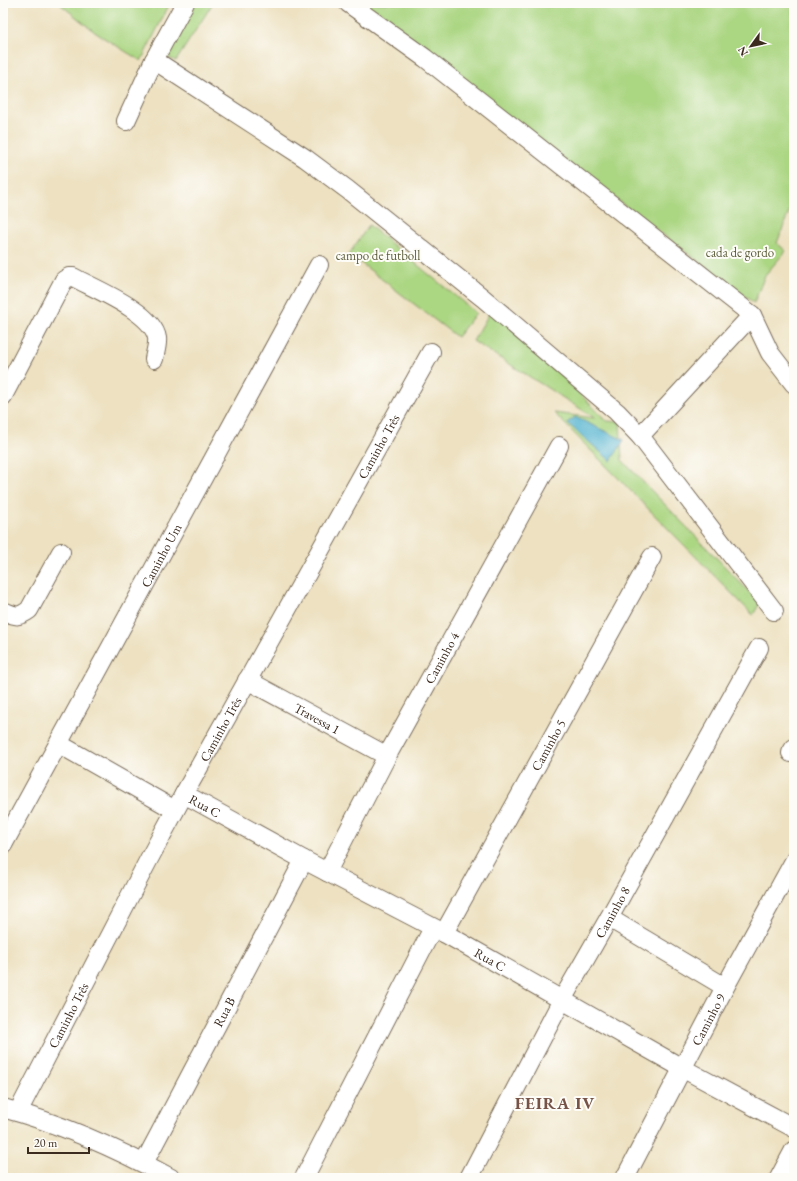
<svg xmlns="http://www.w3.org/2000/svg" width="797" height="1181" viewBox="0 0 797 1181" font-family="'EB Garamond',serif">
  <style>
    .green { fill: #abd682; stroke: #738050 }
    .water { fill: #51b2d0; stroke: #466e77 }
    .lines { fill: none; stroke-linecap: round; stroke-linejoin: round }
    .street-casing { stroke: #796a57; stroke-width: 20 }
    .street { stroke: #fff; stroke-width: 18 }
    .labels { text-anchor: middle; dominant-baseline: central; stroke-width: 4; stroke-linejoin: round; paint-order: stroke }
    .park-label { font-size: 13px; fill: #5d5e3c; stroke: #fdfcf7 }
    .street-label { font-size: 13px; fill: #3b2a1e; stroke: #fdfcf7 }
    .district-label { font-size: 17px; font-weight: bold; letter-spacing: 1px; fill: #765247; stroke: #fdfcf7 }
  </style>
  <rect width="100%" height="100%" fill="#fdfcf7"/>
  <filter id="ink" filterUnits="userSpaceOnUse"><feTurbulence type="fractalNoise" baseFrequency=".025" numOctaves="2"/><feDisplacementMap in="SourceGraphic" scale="8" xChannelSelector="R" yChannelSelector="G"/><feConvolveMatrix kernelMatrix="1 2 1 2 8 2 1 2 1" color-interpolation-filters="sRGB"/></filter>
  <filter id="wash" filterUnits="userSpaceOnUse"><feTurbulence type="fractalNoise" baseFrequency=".012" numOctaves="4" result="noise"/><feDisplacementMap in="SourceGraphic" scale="16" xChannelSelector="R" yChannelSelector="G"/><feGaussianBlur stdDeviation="0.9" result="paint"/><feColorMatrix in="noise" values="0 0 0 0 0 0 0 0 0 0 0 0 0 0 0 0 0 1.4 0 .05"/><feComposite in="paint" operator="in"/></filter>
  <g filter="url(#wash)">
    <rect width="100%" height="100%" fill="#ede1c1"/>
    <path class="green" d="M61 3H170L141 61 96 33 60 4Z
      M191 3H213L176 61 161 55Z
      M355 3H794V199L777 243 786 251 765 275 754 303Z
      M369 225 476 313 457 337 349 254Z
      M493 307 607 421 620 422 622 460 760 603 753 615 554 413 595 418 473 341Z"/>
    <path class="water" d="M575 417 624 440 611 461 567 423Z"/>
  </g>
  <g filter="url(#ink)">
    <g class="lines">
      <g class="street-casing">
        <g id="street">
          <path d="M348 3 425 58 752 315 770 353 794 384"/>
          <path d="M154 60 305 158 348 190 483 298 617 412 640 436 774 611"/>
          <path d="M126 121 154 60 185 3"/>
          <path d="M3 396 64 280 69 277H73C95 289 153 312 157 338 158 344 155 353 154 359"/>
          <path d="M640 436 752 315"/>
          <path d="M3 611C15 616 18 618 29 610L61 552"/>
          <path id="s1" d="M247 680 387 756"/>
          <path d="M59 744 175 810"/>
          <path d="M791 753 794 748"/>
          <path id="s2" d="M184 794 304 860 444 933 682 1068 794 1128"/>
          <path id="s3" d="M3 845 319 265"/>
          <path id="s4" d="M327 872 387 756 559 446"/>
          <path d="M609 918 725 987"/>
          <path id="s5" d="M444 933 652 557"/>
          <path d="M3 1108C62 1124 118 1149 171 1178"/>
          <path id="s6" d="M18 1112 149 859 184 794 431 352"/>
          <path id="s7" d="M144 1163 304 860"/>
          <path d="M304 1178 433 928"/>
          <path id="s8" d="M469 1178 562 1000 609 918 759 648"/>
          <path id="s9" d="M625 1178 725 987 794 861"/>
          <path d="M779 1178 794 1150"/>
        </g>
      </g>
      <use href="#street" class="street"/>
    </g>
  </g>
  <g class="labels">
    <g class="park-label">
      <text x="740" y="252">cada de gordo</text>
      <text x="378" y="255">campo de futboll</text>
    </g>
    <g class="street-label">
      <text stroke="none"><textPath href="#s6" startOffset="757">Caminho Três</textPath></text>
      <text stroke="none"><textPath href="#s3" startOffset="330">Caminho Um</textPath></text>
      <text stroke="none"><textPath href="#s4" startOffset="243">Caminho 4</textPath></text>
      <text stroke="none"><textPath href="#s1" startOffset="80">Travessa 1</textPath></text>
      <text stroke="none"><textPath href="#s6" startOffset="433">Caminho Três</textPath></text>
      <text stroke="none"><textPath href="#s5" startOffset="215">Caminho 5</textPath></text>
      <text stroke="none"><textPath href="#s2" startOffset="24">Rua C</textPath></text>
      <text stroke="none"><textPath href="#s8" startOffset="302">Caminho 8</textPath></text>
      <text stroke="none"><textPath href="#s2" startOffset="348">Rua C</textPath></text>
      <text stroke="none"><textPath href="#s7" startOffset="171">Rua B</textPath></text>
      <text stroke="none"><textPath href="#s6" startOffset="109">Caminho Três</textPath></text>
      <text stroke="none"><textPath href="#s9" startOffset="179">Caminho 9</textPath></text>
    </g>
    <g class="district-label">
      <text x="555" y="1103">FEIRA IV</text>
    </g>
  </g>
  <rect width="797" height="1181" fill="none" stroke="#fdfcf7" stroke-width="16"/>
  <g transform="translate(751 46) rotate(237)" stroke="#fdfcf7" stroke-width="3" paint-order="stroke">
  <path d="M0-3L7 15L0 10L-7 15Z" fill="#3b2a1e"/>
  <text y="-6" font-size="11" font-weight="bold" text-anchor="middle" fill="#3b2a1e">N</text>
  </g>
  <path d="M28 1147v6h61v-6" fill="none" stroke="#3b2a1e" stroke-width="2"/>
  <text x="34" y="1147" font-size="12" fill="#3b2a1e" stroke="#fdfcf7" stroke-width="3" paint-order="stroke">20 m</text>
</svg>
